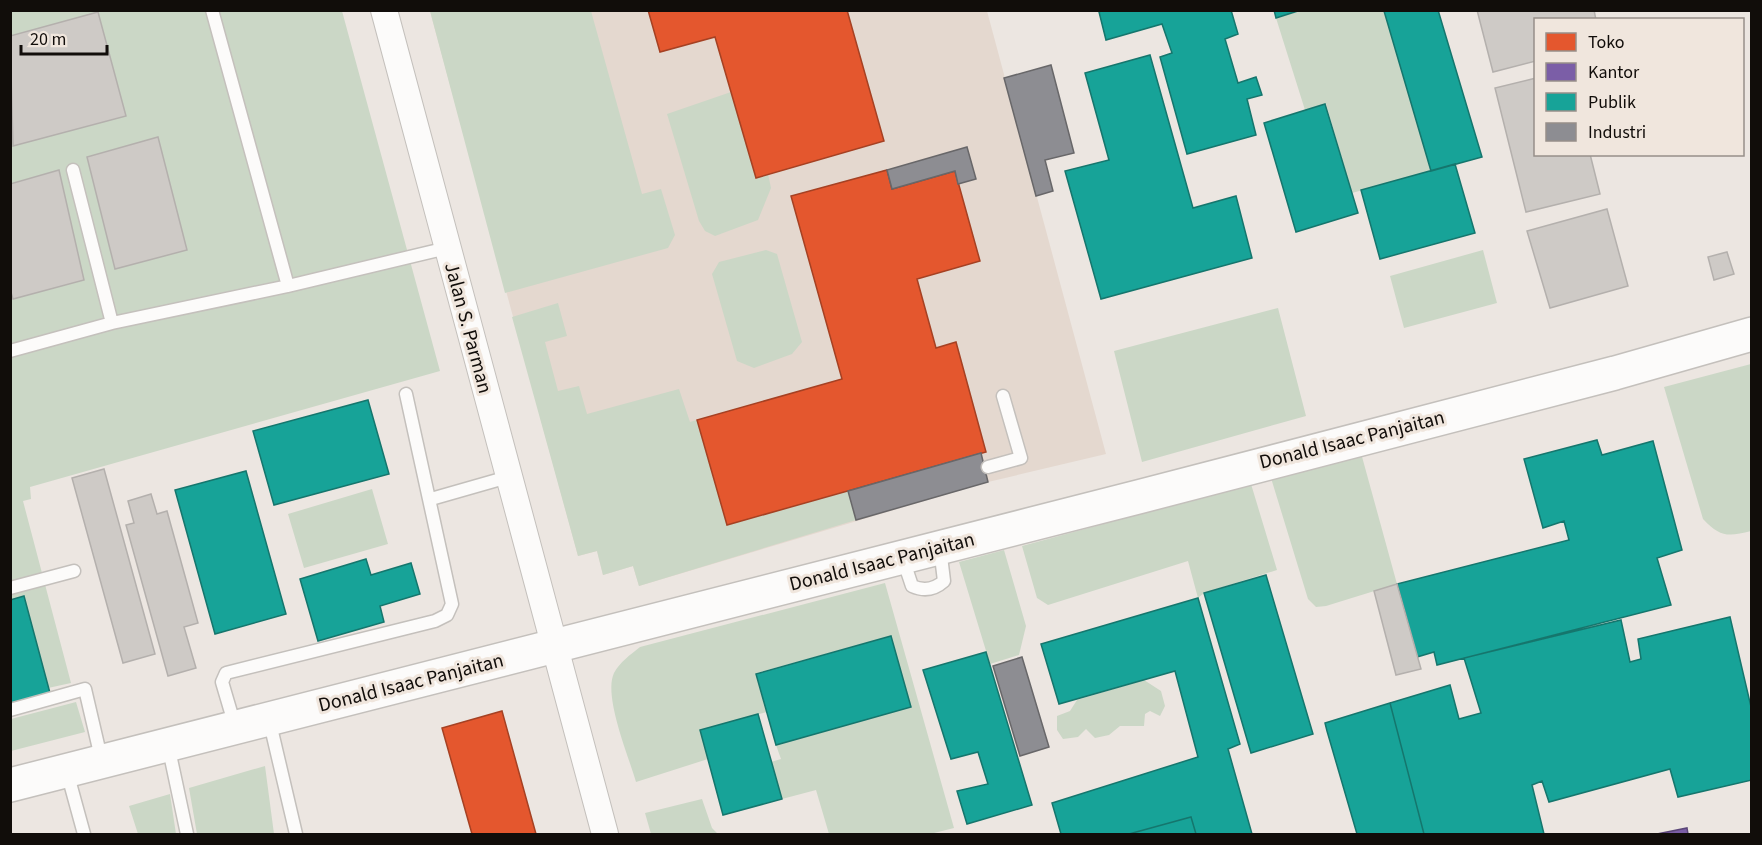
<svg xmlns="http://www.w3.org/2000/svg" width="1762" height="845" viewBox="0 0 1762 845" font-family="'Source Sans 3',sans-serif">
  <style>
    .built { fill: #e4d8cf }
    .green { fill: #cbd7c6 }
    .shops { fill: #e4572e; stroke: #a54123; stroke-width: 1.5 }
    .offices { fill: #7b5ea7; stroke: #5b4678; stroke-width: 1.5 }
    .public { fill: #17a398; stroke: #15766d; stroke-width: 1.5 }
    .industry { fill: #8d8d92; stroke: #686769; stroke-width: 1.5 }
    .building { fill: #cecac6; stroke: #b4b0ad; stroke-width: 1.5 }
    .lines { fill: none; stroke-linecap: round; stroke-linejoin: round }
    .lane-casing { stroke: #c4c0bc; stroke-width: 15 }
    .street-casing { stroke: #c4c0bc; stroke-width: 28 }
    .secondary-casing { stroke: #c4c0bc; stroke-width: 36 }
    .lane { stroke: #fcfbfa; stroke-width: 12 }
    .street { stroke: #fcfbfa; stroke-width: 26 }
    .secondary { stroke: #fcfbfa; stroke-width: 33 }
    .labels { text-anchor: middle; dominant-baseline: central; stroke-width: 6; stroke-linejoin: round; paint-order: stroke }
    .street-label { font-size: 20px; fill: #110d0a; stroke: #f0e6dd }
  </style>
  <rect width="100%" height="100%" fill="#ece6e1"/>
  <path class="built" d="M430 11H987L1106 454 988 482 639 586 633 566 603 575 597 551 578 556Z"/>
  <path class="green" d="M10 11H342L440 371 30 487 31 499 23 501 71 683 48 688 23 596 11 600Z
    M430 11H591L642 194 661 189 675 235 668 248 505 293Z
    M1301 11H1385L1431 171 1352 193 1326 104 1305 110 1276 18Z
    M731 92 756 178 768 174 771 188 758 220 715 236 705 231 699 221 667 114Z
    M766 250 777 254 802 342 792 354 754 368 737 361 712 274 719 262Z
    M1483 250 1497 303 1404 328 1390 276Z
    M558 303 567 336 545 342 558 391 579 386 587 414 679 389 690 422 697 420 727 525 848 491 856 520 639 586 633 566 603 575 597 551 578 556 512 317Z
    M1278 308 1306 416 1142 462 1114 351Z
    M1751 364V531C1728 537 1720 537 1703 519L1664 387Z
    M1361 453 1397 584 1326 606 1316 607 1308 599 1271 478Z
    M1251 484 1277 570 1204 593 1198 598 1188 561 1048 605 1037 598 1022 546Z
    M372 489 388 544 304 568 288 514Z
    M1004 550 1026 626 1019 655 990 664 959 562Z
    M885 583 954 828 930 834H829L816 790 782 799 771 762 781 759 776 745 911 707 891 636 757 673 767 712 700 730 708 759 636 782C629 757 603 696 614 673 620 662 630 655 640 647Z
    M1144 680 1161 691 1165 706 1160 716 1150 711 1145 714 1144 726H1120L1109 735 1095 738 1086 729 1078 737 1063 739 1057 730V716L1070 711 1077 700Z
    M76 702 85 732 11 751V719Z
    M265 766 274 834H197L189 788Z
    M170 794 176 834H138L129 806Z
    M702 799 712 828 718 834H651L645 813Z"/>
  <path class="shops" d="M648 10H847L884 141 756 178 715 37 660 52Z
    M887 170 892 189 955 171 980 261 917 279 936 348 956 342 986 452 727 525 697 420 842 379 791 196Z
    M502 711 536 834H472L442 728Z"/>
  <path class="offices" d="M1687 828 1688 834H1657Z"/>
  <path class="public" d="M1103 10H1231L1238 34 1225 39 1238 83 1256 77 1262 95 1247 99 1256 135 1187 154 1160 57 1172 53 1162 24 1106 40 1099 12Z
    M1274 10H1301L1276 18Z
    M1438 10 1482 157 1431 171 1384 11Z
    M1150 55 1193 208 1236 196 1252 258 1101 299 1065 171 1109 160 1085 73Z
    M1150 55 1193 208 1236 196 1252 258 1101 299 1065 171 1109 160 1085 73Z
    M1325 104 1358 213 1296 232 1264 123Z
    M1455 164 1475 233 1380 259 1361 190Z
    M368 400 389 474 274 505 253 431Z
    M1597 440 1602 455 1653 441 1682 550 1657 558 1671 605 1437 665 1434 652 1417 657 1397 584 1569 540 1564 521 1543 528 1524 459Z
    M246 471 286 614 215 634 175 490Z
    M366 559 371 575 411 563 420 594 380 606 384 622 318 641 300 579Z
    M1266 575 1313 734 1251 753 1204 593Z
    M1266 575 1313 734 1251 753 1204 593Z
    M24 596 50 693 10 704V600Z
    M1198 598 1240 744 1228 749 1252 834H1196L1191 817 1129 834H1061L1052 803 1198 757 1175 671 1059 704 1041 644Z
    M1198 598 1240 744 1228 749 1252 834H1061L1052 803 1198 757 1175 671 1059 704 1041 644Z
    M1730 617 1752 711V780L1678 797 1670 769 1549 802 1542 781 1532 785 1544 834H1424L1390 703 1450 685 1459 719 1481 713 1464 658 1621 620 1630 662 1641 659 1638 639Z
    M891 636 911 707 776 745 756 674Z
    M986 652 1032 805 967 824 957 791 988 784 978 752 951 759 923 670Z
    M1390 703 1424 834H1357L1327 731 1325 723Z
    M758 714 782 799 723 815 700 730Z
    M758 714 782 799 723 815 700 730Z"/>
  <path class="industry" d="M1051 65 1074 153 1045 160 1053 191 1036 196 1004 78Z
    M967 147 976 179 958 184 955 171 892 189 887 170Z
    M981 453 988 482 856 520 848 491Z
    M1022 657 1049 747 1020 756 993 666Z"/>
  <path class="building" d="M1477 10H1594L1596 20H1536V61L1493 72Z
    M98 12 126 116 13 146 10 36Z
    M1536 78V154H1590L1600 194 1526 212 1495 88Z
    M158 137 187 250 115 269 87 157Z
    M59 170 84 280 13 299 10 289V184Z
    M1607 209 1628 286 1550 308 1527 231Z
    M1727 252 1734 274 1714 280 1708 257Z
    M104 469 155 654 123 663 72 478Z
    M151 494 157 514 167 511 198 623 184 627 196 668 168 676 126 525 134 523 128 501Z
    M1397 584 1421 669 1396 675 1374 591Z"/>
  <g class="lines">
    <g class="lane-casing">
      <path id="lane" d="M73 170 112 323
        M288 286 447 248
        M10 351 112 323 288 286 212 10
        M988 467 1021 458 1003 396
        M431 499 508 477
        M903 559 912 586C923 591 934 590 944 581L940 548
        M10 588 74 571
        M10 710 85 689 102 762
        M269 719 296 834
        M235 726 222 682 226 673 435 621 447 615 452 604 406 394
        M168 745 187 834
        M67 772 84 834"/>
    </g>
    <g class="street-casing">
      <path id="street" d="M384 10 605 834"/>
    </g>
    <g class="secondary-casing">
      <path id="secondary" d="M10 785 1142 496 1615 373 1752 334"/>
    </g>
    <use href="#lane" class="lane"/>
    <use href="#street" class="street"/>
    <use href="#secondary" class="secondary"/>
  </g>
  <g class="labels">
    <g class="street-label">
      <text transform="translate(468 328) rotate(75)">Jalan S. Parman</text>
      <text transform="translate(1352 440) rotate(-14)">Donald Isaac Panjaitan</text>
      <text transform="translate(882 562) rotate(-14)">Donald Isaac Panjaitan</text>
      <text transform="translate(411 683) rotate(-14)">Donald Isaac Panjaitan</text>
    </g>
  </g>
  <rect width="1762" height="845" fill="none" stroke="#110d0a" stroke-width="24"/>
  <rect x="1534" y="18" width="210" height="138" fill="#f0e6dd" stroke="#978f89" stroke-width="1.5"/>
  <rect x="1546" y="33" width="30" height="18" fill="#e4572e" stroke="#978f89" stroke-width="1.5"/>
  <text x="1588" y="48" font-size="18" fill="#110d0a">Toko</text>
  <rect x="1546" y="63" width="30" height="18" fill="#7b5ea7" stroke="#978f89" stroke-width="1.5"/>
  <text x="1588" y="78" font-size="18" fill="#110d0a">Kantor</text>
  <rect x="1546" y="93" width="30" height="18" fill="#17a398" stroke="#978f89" stroke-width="1.5"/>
  <text x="1588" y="108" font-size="18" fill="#110d0a">Publik</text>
  <rect x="1546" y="123" width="30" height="18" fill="#8d8d92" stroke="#978f89" stroke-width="1.5"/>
  <text x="1588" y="138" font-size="18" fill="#110d0a">Industri</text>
  <path d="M21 45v9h86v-9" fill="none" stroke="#110d0a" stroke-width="3"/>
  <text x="30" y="45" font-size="18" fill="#110d0a" stroke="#f0e6dd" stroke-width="4.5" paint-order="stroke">20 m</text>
</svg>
